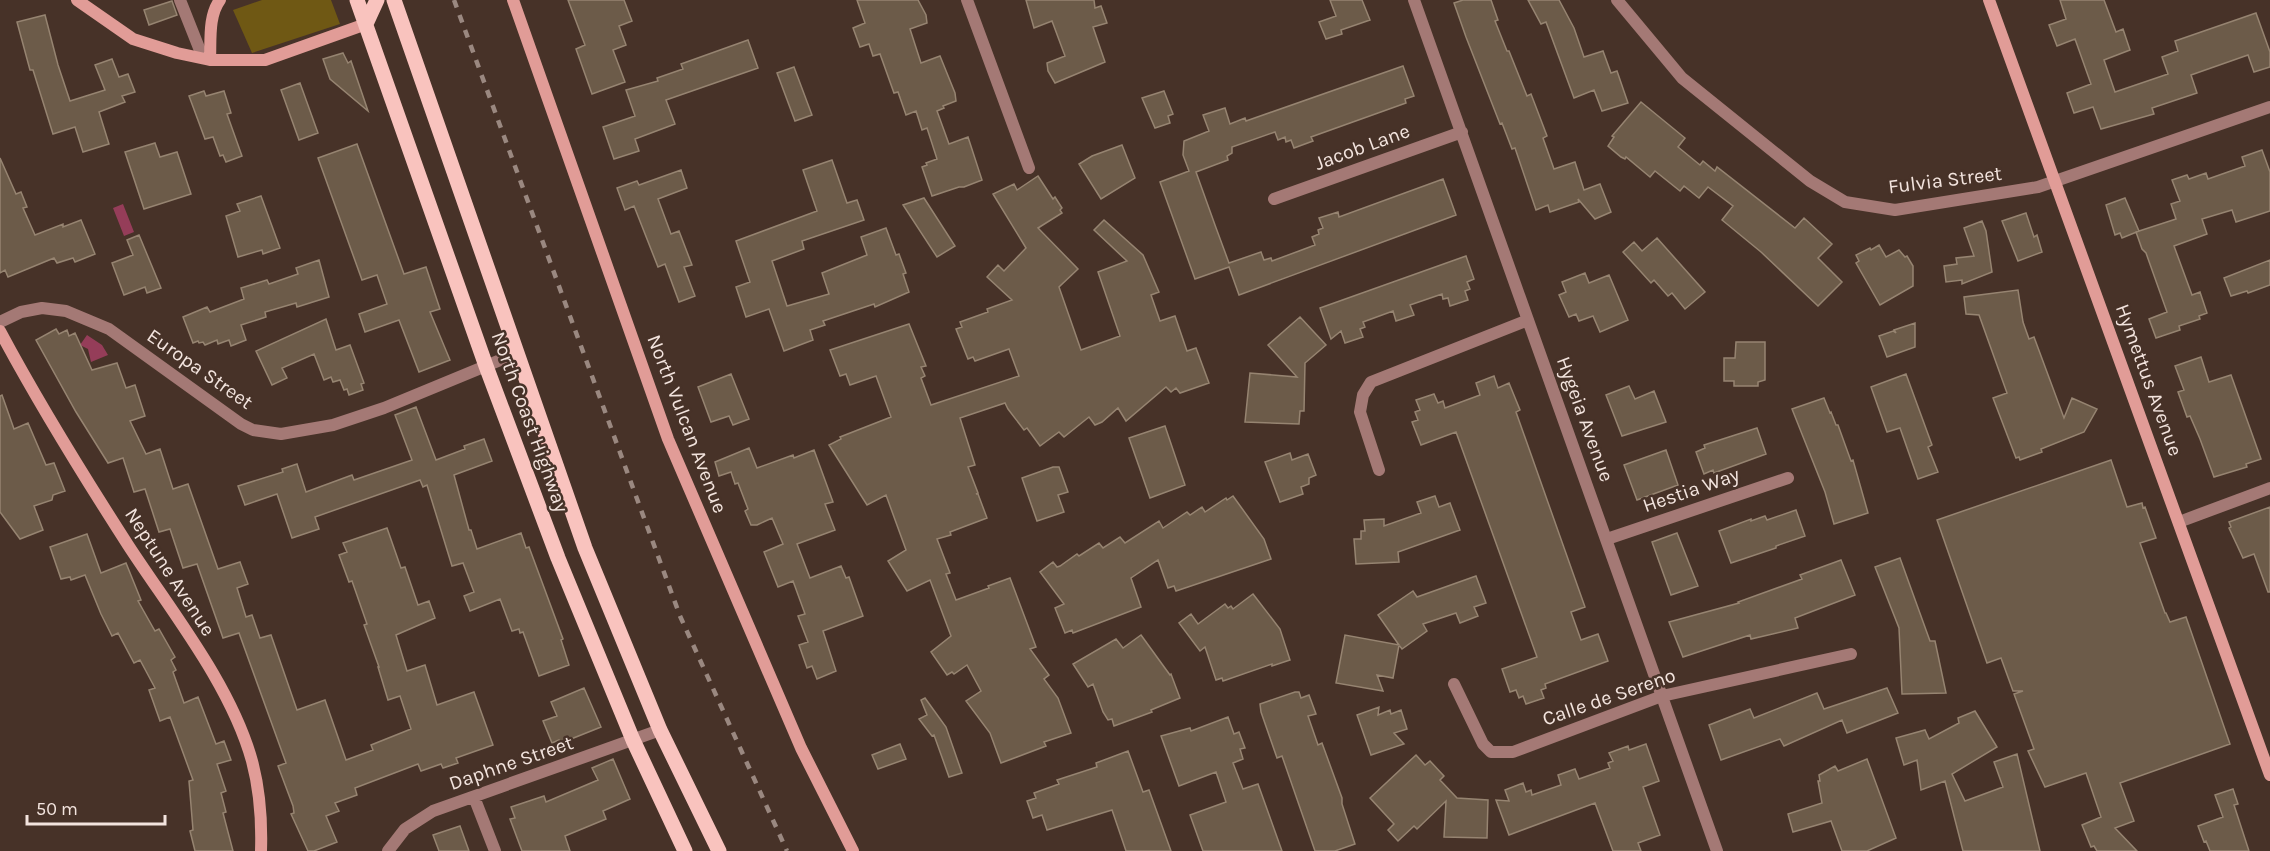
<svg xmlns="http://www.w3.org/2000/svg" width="2270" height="851" viewBox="0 0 2270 851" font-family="Karla,sans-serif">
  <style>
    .green { fill: #6f5814 }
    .water { fill: #953d59 }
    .building { fill: #6c5b49; stroke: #968471; stroke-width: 1.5 }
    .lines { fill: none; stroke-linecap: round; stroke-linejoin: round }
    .street { stroke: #a47975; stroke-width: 12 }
    .secondary { stroke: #e19c97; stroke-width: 12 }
    .primary { stroke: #f9c3be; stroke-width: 15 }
    .rail { stroke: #9a8880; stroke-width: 4.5; stroke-dasharray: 8 8; stroke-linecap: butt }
    .labels { text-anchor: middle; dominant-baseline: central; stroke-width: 5; stroke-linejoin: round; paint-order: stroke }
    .street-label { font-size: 20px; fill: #f3e4de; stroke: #473228 }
  </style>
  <rect width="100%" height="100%" fill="#473228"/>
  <path class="green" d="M262 0H331L340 24 252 53 233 10Z"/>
  <path class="water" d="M123 204 134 232 124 236 113 208Z
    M87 335 102 345 108 355 91 362 88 349 80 345Z"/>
  <path class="building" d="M568 0H624L632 21 619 26 626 45 613 50 625 82 592 94 576 49 585 45Z
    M857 0H918L926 15 927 23 910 29 921 63 940 56 955 93 956 101 943 106 944 108 937 111 949 144 968 137 982 180 964 187H959L932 196 922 167 927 165 926 163 937 159 927 128 922 130 916 111 906 115 898 92 894 93 880 54 873 56 869 44 860 47 853 28 865 23Z
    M1026 0H1094L1095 8 1101 6 1107 23 1093 27 1105 62 1055 83 1048 71 1047 63 1065 56 1052 21 1034 28Z
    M1330 0H1362L1370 20 1341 30 1342 34 1326 39 1319 22 1336 16Z
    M1463 0H1491L1498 20 1495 21 1507 51H1509L1527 96 1531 94 1536 107 1547 136 1543 138 1554 169 1575 162 1584 190 1600 184 1611 212 1595 219 1578 199 1579 202 1550 212 1548 205 1536 210 1515 148 1512 149 1502 123 1500 124 1466 37 1454 3Z
    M1528 0H1559L1574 28 1584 57 1603 51 1611 73 1617 71 1628 103 1602 111 1594 90 1574 98 1546 22 1541 24Z
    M2060 0H2104L2116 32 2123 29 2130 50 2104 60 2115 92 2168 74 2162 57 2178 51 2175 41 2256 13 2270 52V67L2254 72 2248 55 2191 75 2197 93 2152 108 2154 114 2101 129 2093 107 2074 113 2067 93 2091 84 2075 39 2057 46 2049 25 2066 19Z
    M172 1 177 15 149 25 144 10Z
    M45 15 58 65 70 101 105 90 95 65 112 59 119 77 128 74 135 92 122 96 125 102 99 112 109 144 83 152 75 127 53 134 33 70H30L17 22Z
    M748 40 758 68 666 100 675 124 635 139 639 151 614 159 603 127 635 116 626 90 658 81 657 78 683 69 681 64Z
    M343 53 348 63 351 61 368 111 330 79 323 59Z
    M1403 66 1414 96 1405 99 1406 103 1311 137 1313 141 1294 148 1291 140 1286 142 1285 137 1278 140 1275 132 1232 147V153L1227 156 1228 160 1196 172 1215 225 1229 263 1261 252 1264 260 1271 258 1272 261 1299 251 1315 245 1312 237 1319 234 1318 230 1323 228 1319 218 1338 212 1339 217 1443 179 1456 215 1239 295 1229 267 1195 279 1160 182 1189 171 1183 155 1184 141 1209 131 1203 115 1225 108 1230 124 1245 118 1246 121Z
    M794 67 812 115 795 121 777 73Z
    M300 83 318 133 299 140 281 90Z
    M204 91 206 96 224 91 231 113 227 114 242 156 226 162 223 155 220 156 213 137 205 139 189 96Z
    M1164 91 1173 114 1168 116 1170 123 1155 128 1142 98Z
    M1641 102 1685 138 1678 147 1700 165 1703 161 1715 171 1717 167 1795 228 1804 218 1832 244 1818 258 1842 282 1818 306 1761 252 1722 220 1733 206 1708 187 1699 198 1684 186 1680 191 1655 171 1650 177 1626 157 1625 159 1621 157 1608 146 1614 137 1612 136Z
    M155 143 160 157 177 152 191 194 144 209 125 152Z
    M357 144 404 274 426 267 440 309 430 312 450 360 419 372 399 320 365 332 359 314 387 304 377 275 362 280 318 158Z
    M1122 145 1135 178 1101 199 1079 164 1092 156Z
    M2262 150 2270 172V211L2236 222 2232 210 2202 219 2207 234 2174 246 2192 295 2200 292 2207 313 2199 316 2200 319 2179 326 2180 330 2156 338 2149 319 2167 312 2146 253 2142 249 2136 232 2176 219 2171 204 2180 201 2172 180 2187 175 2189 179 2206 173 2208 179 2245 166 2242 157Z
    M0 158 16 194 21 192 27 207 23 208 35 235 63 224V227L81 220 95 254 75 262 73 258 57 263 54 258 8 277 5 270 0 273Z
    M832 160 847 203 857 200 864 220 802 241 804 249 772 261 787 306 829 294 822 273 867 255 861 237 886 228 896 255 899 254 906 273 903 274 909 292 875 307 874 304 823 321 825 325 810 330 813 340 784 351 769 309 746 317 736 287 750 282 736 241 817 211 803 170Z
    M681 170 687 188 658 199 671 234 679 231 692 265 684 267 695 296 679 302 665 264 658 267 634 206 625 210 617 188 637 181 639 185Z
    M1038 176 1053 199 1055 197 1062 208 1060 210 1062 213 1038 228 1078 269 1059 287 1081 350 1120 336 1098 272 1127 261 1094 230 1104 220 1143 255 1159 292 1151 295 1160 321 1175 316 1187 351 1196 348 1209 383 1180 393 1176 388 1171 392 1166 387 1126 421 1118 408 1102 422 1095 425 1089 417 1064 437 1059 432 1040 446 1027 428 1024 430 1008 409 1005 403 960 418 975 465 968 467 978 493 976 494H978L987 518 950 532 951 535 937 539 950 573 946 574 956 600 989 588 988 586 1010 578 1036 647 1030 649 1049 675 1044 679 1058 698 1071 733 1044 742 1046 746 1001 763 990 733 966 701 981 691 967 665 954 674 952 672 947 675 931 652 951 636 930 580 907 591 888 561 906 550 886 495 867 505 829 445 841 439 840 437 891 417 876 376 850 385 846 374 840 376 830 350 909 324 926 366 921 367 925 376 921 378 931 405 1019 376 1009 349 975 361 973 357 968 359 956 329 962 327 960 322 988 312 987 309 1012 300 987 277 998 265 1004 271 1026 248 993 194 1014 184 1017 190Z
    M261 196 280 248 263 254 262 250 238 257 226 216 240 211 237 204Z
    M924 198 955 246 937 257 903 205Z
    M2125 198 2139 231 2122 238 2120 233 2115 235 2106 205Z
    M2026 213 2034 237 2037 235 2042 252 2018 261 2002 221Z
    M1982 221 1986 231 1992 272 1962 284V280L1946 282 1944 266 1957 264 1956 258 1974 256 1964 228Z
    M139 235 161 288 147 293 145 287 124 295 112 263 133 255 127 240Z
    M1657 238 1705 292 1685 309 1672 293 1668 296 1654 280 1651 283 1623 252 1634 242 1642 251Z
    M1879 245 1886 257 1899 250 1905 257 1907 256 1913 266V286L1880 305 1856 263 1859 261 1856 255 1870 248 1871 250Z
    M1466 256 1474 279 1467 282 1470 289 1465 291 1468 300 1450 306 1448 298 1443 299 1442 294 1410 305 1414 315 1396 321 1393 311 1363 322 1365 327 1360 329 1363 337 1345 343 1341 331 1331 339 1320 308Z
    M319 260 329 297 297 307 296 303 265 312 266 317 241 325 246 340 231 346 229 340 218 344 217 340 205 345 203 342 199 343 198 341 193 343 183 317 207 307 210 312 244 299 241 288 267 280 269 284 298 274 296 268Z
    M2270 260V285L2248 293 2247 291 2231 296 2224 278Z
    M1585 273 1589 283 1609 275 1628 320 1600 332 1593 316 1579 321 1576 314 1569 317 1559 295 1566 292 1562 282Z
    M2018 290 2023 322 2029 339 2034 337 2064 418 2072 398 2097 409 2084 432 2041 449 2042 452 2020 460 2019 457 2016 458 1993 398 2007 393 1979 315 1966 314 1964 297Z
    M1300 317 1326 345 1305 363 1304 411H1300L1299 424 1245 422 1250 373 1297 377 1268 345Z
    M326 319 336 350 350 345 364 383 361 384 363 390 349 395 347 389 344 390 340 380 333 382 331 377 324 380 314 354 282 368 287 378 272 385 256 351Z
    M1915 323V347L1887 357 1879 336 1893 331 1896 333 1894 330Z
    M56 329 59 334 67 330 69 336 75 333 92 370 117 363 126 388 135 385 145 416 130 421 146 454 160 449 173 489 188 484 218 569 240 562 248 584 237 588 246 617 252 615 260 638 271 635 297 710 325 700 346 760 373 750 371 745 411 729 400 696 388 700 378 667H379L364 625 367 624 352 581 349 582 339 555 347 552 343 543 387 528 401 568 405 567 418 605 429 601 435 618 396 635 407 671 425 665 437 705 474 692 493 745 456 758 458 763 443 768 441 764 421 771 418 764 355 788 357 795 335 803 339 811 326 816 337 842 314 851H308L291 814 294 813 293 806 278 766 286 763 239 633 223 638 197 564 183 568 170 529 159 532 145 489 134 492 123 458 108 463 76 412 36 340Z
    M1736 342H1765V380L1758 382V386H1734V381H1724V358H1735Z
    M2201 357 2209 382 2231 375 2261 459 2246 464 2247 467 2214 477 2200 439 2190 416 2187 417 2178 392 2184 390 2175 366Z
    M731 374 749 419 733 425 729 416 711 422 698 387Z
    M1906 374 1932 445 1928 447 1938 472 1918 479 1900 428 1887 432 1871 387Z
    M1494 376 1498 388 1509 383 1520 410 1516 412 1585 607 1571 612 1581 640 1598 634 1608 661 1545 684 1546 688 1541 690 1544 698 1526 704 1523 696 1519 698 1516 690 1510 692 1502 669 1537 657 1456 432 1421 445 1412 422 1418 420 1415 412 1420 410 1416 400 1434 394 1438 403 1443 401 1445 408 1480 395 1476 383Z
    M1629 386 1635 399 1654 391 1666 422 1622 436 1606 395Z
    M2 395 14 429 28 423 46 465 54 463 65 491 53 495 52 500 34 506 43 530 20 539 0 512V396Z
    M1824 398 1830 413 1831 412 1836 425H1838L1851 461 1853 460 1868 513 1834 524 1825 492 1792 409Z
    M416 407 436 460 465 449 464 446 484 439 492 461 454 475 469 530H471L477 549 521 533 526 548 529 547 542 582 563 639 561 640 569 665 539 676 523 632 520 633 519 629 512 631 500 599 470 611 464 596 474 592 463 563 452 566 427 485 423 487 420 480 315 517 319 529 292 538 277 494 245 505 238 486 283 472 282 469 297 464 306 492 352 475 354 480 412 460 395 415Z
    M1165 426 1185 485 1150 498 1129 438Z
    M1757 428 1766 454 1714 473 1713 470 1704 474 1696 452 1705 448 1704 445Z
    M749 448 757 468 793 455 794 458 814 450 833 502 825 504 835 530 797 544 810 578 841 566 846 578 849 577 863 616 823 631 836 671 817 679 812 666 807 668 799 645 808 642 798 616 805 614 793 581 778 587 764 552 783 544 772 518 757 525H751L745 511 748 509 738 483 735 484 731 472 719 476 715 462Z
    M1666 450 1678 485 1637 500 1624 465Z
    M1290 453 1292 460 1308 454 1316 475 1309 478V484L1301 487 1303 494 1280 502 1265 462Z
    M2111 460 2127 507 2142 503 2143 508 2145 507 2156 538 2140 543 2165 613H2166L2170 622 2186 617 2230 744 2120 783 2134 821 2115 828 2137 851H2097L2094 846 2091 847 2082 825 2101 817 2086 773 2045 787 2028 751 2034 749 2014 694 2023 691H2013L2001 658 1987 663 1937 520Z
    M1053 467H1059L1068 492 1058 495 1064 512 1037 521 1022 478Z
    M1233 496 1264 539 1271 559 1176 591 1174 586 1168 588 1158 560 1131 578 1141 607 1073 633 1072 630 1065 633 1055 608 1064 604 1040 572 1053 562 1057 567 1060 566 1077 554 1079 556 1099 543 1103 548 1120 537 1125 543 1159 521 1163 528 1187 512 1190 515 1202 507 1205 512 1226 498 1227 500Z
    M1435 496 1439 507 1450 503 1460 530 1398 552 1399 562 1356 564 1354 539H1361V531H1365L1364 520 1384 519V526L1421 513 1417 502Z
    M2270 507V592H2268L2254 554 2243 558 2229 528 2231 527 2229 522Z
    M1796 510 1805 536 1776 546V548L1731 563 1719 531 1751 519V521L1765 516 1767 520Z
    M1677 533 1698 586 1671 595 1652 542Z
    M87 534 101 573 126 563 141 600 138 601 155 631 159 629 175 657 171 660 176 670 173 672 184 703 198 697 216 744 224 741 231 760 217 764 226 791 221 793 226 812 223 813 233 851H195L190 831 193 830 189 781 193 780 170 717 160 721 149 690 155 688 140 660 134 663 118 633 112 636 101 614 85 575 71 580 70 577 61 579 50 547Z
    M1900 558 1930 641H1935L1946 693 1902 694 1899 628 1875 567Z
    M1841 560 1855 595 1795 618 1798 628 1751 639 1750 635 1683 657 1669 622 1739 603 1738 602 1802 579 1800 575Z
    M1476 576 1486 603 1474 607 1478 616 1460 623 1456 613 1423 624 1427 631 1402 649 1399 645 1393 678 1377 675 1383 691 1336 683 1345 635 1399 645 1378 615 1413 591 1417 597Z
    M1253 594 1280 629 1290 660 1272 666V664L1223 681 1222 678 1216 680 1205 647 1200 651 1179 623 1191 614 1198 624 1225 604 1228 608 1231 606 1233 609Z
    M1141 635 1170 675 1171 674 1180 698 1151 710 1152 712 1114 726 1112 719 1108 720 1103 712 1093 684 1088 687 1073 664 1116 639 1123 648Z
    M584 688 601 727 561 743 559 740 552 743 543 721 557 716 551 702Z
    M1887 688 1898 713 1847 733 1842 720 1784 746 1780 739 1721 760 1709 725 1750 709 1754 718 1817 693 1824 709Z
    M1295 692H1299L1301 698 1309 695 1316 714 1308 716 1318 745 1322 743 1342 798V804L1355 844 1335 851H1315L1282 756 1277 758 1261 712 1260 704Z
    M925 698 946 727 962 773 949 777 934 735 932 736 919 719 927 715 921 700Z
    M1379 707 1378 715 1390 710 1391 714 1401 710 1407 729 1394 733 1404 744 1371 755 1357 715Z
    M1975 711 1997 747 1952 774 1965 801 2003 787 1994 762 2017 754 2040 851H1963L1945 781 1921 790 1917 760 1904 765 1896 738 1925 730 1929 739 1959 723 1958 718Z
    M1228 717 1234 734 1239 732 1245 748 1240 749 1243 759 1233 763 1243 789 1258 784 1282 851H1203L1190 815 1226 802 1216 772 1179 786 1161 736 1190 728 1191 731Z
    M900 744 906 759 878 769 872 755Z
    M1646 744 1659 781 1643 787 1660 835 1638 843 1641 851H1613L1595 803 1509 835 1496 800 1509 801 1505 790 1523 783 1526 792 1531 790 1532 795 1561 785 1558 775 1575 769 1579 779 1610 768 1608 763 1613 761 1609 753 1628 746 1629 750Z
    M1128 751 1143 792 1149 790 1171 851H1126L1112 810 1047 830 1042 815 1033 818 1027 801 1036 798 1034 793 1059 784 1057 780 1097 767 1096 763Z
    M1416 755 1425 765 1430 761 1444 776 1440 780 1457 798 1488 800 1487 838 1444 837 1446 801 1417 829 1414 826 1398 841 1388 830 1394 824 1370 798Z
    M613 759 630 799 603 811 606 819 565 836 570 851H522L510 819 515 818 511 807 544 796 546 802 598 780 592 768Z
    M1867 759 1896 838 1867 851H1842L1831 821 1793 832 1788 814 1822 803 1818 781H1820L1819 775 1835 766 1838 771Z
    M2233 789 2238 804 2234 805 2249 851H2210L2206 841 2204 842 2198 826 2223 817 2215 795Z
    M460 826 469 851H439L433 835Z"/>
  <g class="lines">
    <path class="street" d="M180 0 203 58
      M967 0 1029 168
      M1414 0 1717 851
      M1617 0 1682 78 1810 181 1845 202 1895 210 2038 187 2270 107
      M1274 199 1462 132
      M0 322 21 312 42 308 66 311 109 329 241 424 253 430 281 434 333 425 384 408 517 353
      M1379 470 1360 412 1363 395 1371 382 1528 320
      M2179 522 2270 488
      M1607 539 1788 478
      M1454 684 1483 744 1491 752H1513L1662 696 1851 654
      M474 797 495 851
      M388 851 405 829 433 811 660 730"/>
    <path class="secondary" d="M77 0 133 39 177 53 210 60H265L366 24
      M513 0 668 439 801 748 853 851
      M1989 0 2270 775
      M210 60C211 41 208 16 220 0
      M0 331C39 404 83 475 128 545 171 611 231 685 252 761 260 791 262 820 261 851"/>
    <path class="primary" d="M357 0 486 366 558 558 633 740 685 851
      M394 0 585 548 660 730 719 851
      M366 24 377 0"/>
    <path class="rail" d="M454 0 680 616 787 851"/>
  </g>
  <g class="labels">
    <g class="street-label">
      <text transform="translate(1362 147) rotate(-20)">Jacob Lane</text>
      <text transform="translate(1945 180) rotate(-7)">Fulvia Street</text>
      <text transform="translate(200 369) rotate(35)">Europa Street</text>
      <text transform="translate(2149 380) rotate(70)">Hymettus Avenue</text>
      <text transform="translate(1585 419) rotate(70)">Hygeia Avenue</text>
      <text transform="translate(530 422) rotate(70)">North Coast Highway</text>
      <text transform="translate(687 424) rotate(69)">North Vulcan Avenue</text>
      <text transform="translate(1691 490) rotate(-19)">Hestia Way</text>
      <text transform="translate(170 572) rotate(57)">Neptune Avenue</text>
      <text transform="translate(1609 697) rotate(-19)">Calle de Sereno</text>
      <text transform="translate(511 763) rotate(-19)">Daphne Street</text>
    </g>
  </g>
  <path d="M27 815v9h138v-9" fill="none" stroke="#f3e4de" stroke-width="3"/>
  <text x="36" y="815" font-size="18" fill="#f3e4de" stroke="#473228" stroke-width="4.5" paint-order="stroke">50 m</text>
</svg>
